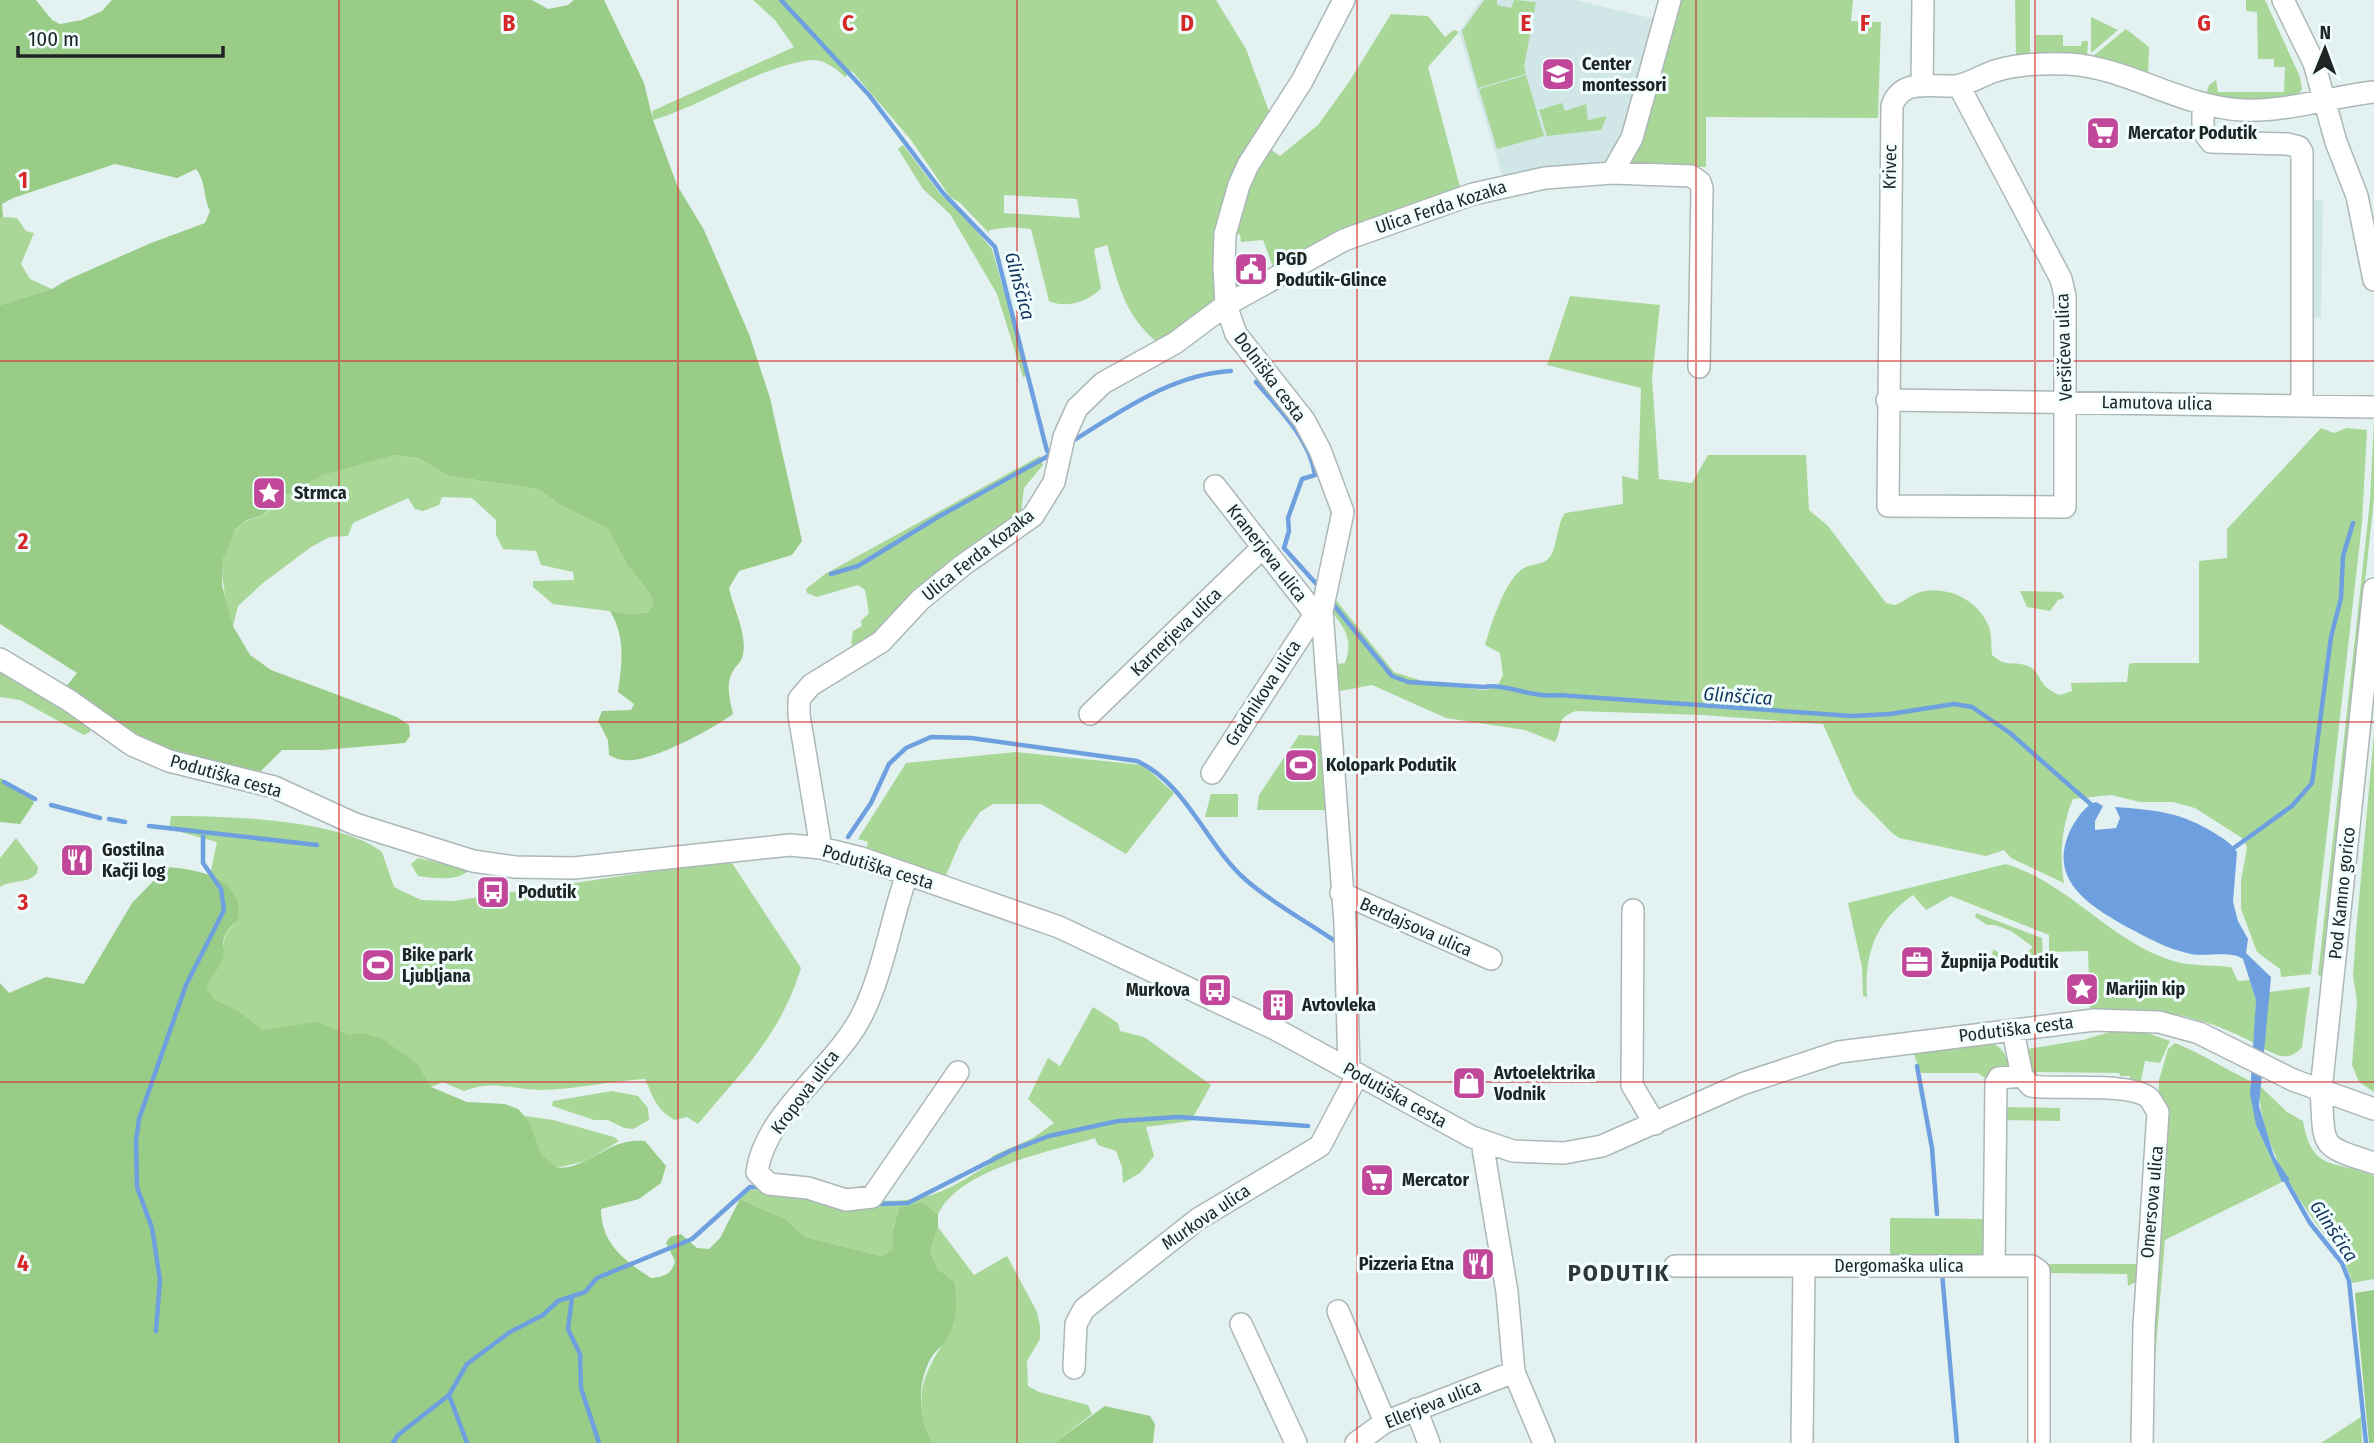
<svg xmlns="http://www.w3.org/2000/svg" width="2374" height="1443" viewBox="0 0 2374 1443" font-family="'Fira Sans Condensed',sans-serif">
  <style>
    .built { fill: #d1e7e7 }
    .green { fill: #a9d798; fill-rule: evenodd }
    .forest { fill: #99cc87 }
    .water { fill: #6ea0e0 }
    .lines { fill: none; stroke-linecap: round; stroke-linejoin: round }
    .stream { stroke: #6ea0e0; stroke-width: 4.5 }
    .minor-casing { stroke: #acb7b7; stroke-width: 24 }
    .minor { stroke: #fff; stroke-width: 21 }
    .grid { fill: none; stroke: #d62828; stroke-width: 2; stroke-opacity: 0.55 }
    .labels { text-anchor: middle; dominant-baseline: central; stroke-width: 6; stroke-linejoin: round; paint-order: stroke }
    .poi-label { font-size: 18px; font-weight: bold; fill: #1f2424; stroke: #f2fefe; text-anchor: start }
    .street-label { font-size: 18px; fill: #1f2424; stroke: #f2fefe }
    .water-label { font-size: 19px; font-style: italic; fill: #11345d; stroke: #f2fefe }
    .district-label { font-size: 24px; font-weight: bold; letter-spacing: 2px; fill: #2e3838; stroke: #f2fefe }
    .grid-label { font-size: 23px; text-anchor: middle; font-weight: bold; fill: #d62828; stroke: #f2fefe; stroke-width: 6; stroke-linejoin: round; paint-order: stroke }
  </style>
  <rect width="100%" height="100%" fill="#e4f1f1"/>
  <path class="built" d="M1481 0H1575L1659 20 1634 115 1614 157 1602 167 1504 182 1459 32Z
    M2311 200H2323L2321 318H2309Z"/>
  <path class="green" d="M753 0H1216L1246 49 1270 114 1239 175 1218 298 1159 344C1124 315 1119 286 1107 245L1094 249 1101 288C1090 301 1066 309 1049 301L1031 229 1012 227 989 230V233L960 203 950 197 911 140 852 71 845 77C837 69 824 59 812 60 764 64 702 106 653 120L652 111 794 47 775 20ZM1004 195 1077 199 1080 218 1004 213Z
    M1484 0H1497V5L1511 8 1514 0 1536 2 1524 67 1526 74 1478 88 1462 31Z
    M1679 0H1853L1851 21 1881 22 1878 118 1706 117V167H1633L1631 162 1638 148Z
    M2015 0H2030V55L2016 57Z
    M2246 0H2265L2300 77 2302 89 2298 95 2264 102 2211 97 2207 91 2209 85 2216 80 2218 92H2284L2285 67H2274V59H2258L2257 12 2246 11Z
    M1391 14 1428 16 1445 37 1454 30 1459 32 1428 67 1462 194 1275 272 1263 240 1241 242 1240 234 1230 235 1266 146 1280 156 1318 125 1349 82Z
    M2091 17 2118 30 2091 53Z
    M2126 29 2149 47 2148 77 2092 57Z
    M2036 35H2063V46H2081L2082 41H2088L2087 58 2036 55Z
    M1526 75 1544 136 1497 149 1479 89Z
    M1562 103 1565 111 1586 104 1588 120 1607 116 1601 130 1547 136 1539 110Z
    M903 145 941 195 958 209 992 249 1028 376 1023 377 997 294 950 214 923 189 898 149Z
    M3 217 17 218 26 231 34 233 21 264 30 279 52 289 0 305V218Z
    M1570 296 1660 305 1652 378 1659 479 1692 483 1708 455H1806L1809 510 1828 526 1886 603 1895 605C1906 601 1912 593 1925 591 1950 587 1979 601 1989 627 1992 635 1991 646 1992 655 2008 669 2013 660 2028 666 2042 672 2037 687 2060 695L2072 691 2071 683 2127 682 2129 664 2134 663H2199V561L2227 558V529L2321 428 2334 433 2347 428 2367 430 2362 523 2311 974 2281 977 2280 969 2257 952 2241 909V881L2247 847 2242 838 2195 808 2173 802H2140L2111 795 2073 799C2062 824 2059 855 2064 883L2011 858 2004 850 1986 856 1899 838 1891 832 1854 794 1823 724 1702 715 1576 711C1554 719 1564 725 1555 742L1525 730 1446 718 1372 685 1335 692 1336 664 1345 663C1355 636 1342 627 1328 606L1335 599 1394 672 1435 685 1485 690 1497 687 1503 675 1500 653 1485 645C1491 626 1505 578 1524 568 1532 563 1542 566 1549 558 1557 550 1556 526 1565 513L1623 504 1622 476 1638 480 1641 388 1547 365Z
    M2374 420V498L2370 536 2322 976 2318 975 2370 501Z
    M394 455 418 458 449 476 538 489 562 506 608 529 627 565 650 593 653 604 648 612 632 614 553 604 533 587V581L574 580 573 572 541 565 536 551 503 549 496 535V520L472 498 442 497 439 505 423 511 415 509 408 498 353 523 348 536 330 537 311 547 263 583 238 606 233 626C223 592 211 546 245 522 251 517 259 518 265 514 272 509 277 501 285 496 317 473 356 463 394 455Z
    M1040 456 1043 465 1024 488 1021 513 857 648 851 644 853 631 862 626 861 621 869 613 865 590 858 585 817 597 807 593 806 589 825 574Z
    M2020 591 2061 592 2065 598 2058 600 2050 611 2027 607Z
    M0 672 91 725 90 732 84 735 20 700 0 697Z
    M2374 734V1092L2359 1082 2352 1065 2357 1001 2353 976 2356 932Z
    M1299 735 1321 736 1325 810H1257L1259 795Z
    M1016 752 1143 765 1174 793 1126 854 1041 804H993L980 812 960 842 944 880 866 852 868 842 858 839 906 763Z
    M1211 794H1238V817H1205Z
    M171 816C225 816 341 819 382 852L394 887 421 900 453 901 730 860 801 968C780 1036 742 1071 698 1124L687 1117 675 1120C655 1109 654 1098 645 1079 611 1081 577 1089 543 1090 512 1090 493 1079 464 1091L443 1082 431 1087 420 1073 276 1029 263 1030 209 1006 204 987 223 949 225 935 235 923 239 912 232 891 210 875 217 842 169 829Z
    M16 838 38 867 37 873C27 885 12 879 0 887V858Z
    M418 858 467 869 469 870C457 882 434 878 418 876L411 864Z
    M2006 864C2072 884 2114 947 2181 963 2197 966 2215 965 2231 967L2238 981 2250 980 2256 1000 2254 1043C2199 1014 2151 1006 2090 1011L2088 951 2049 952V935L1951 896 1926 910 1913 895C1877 920 1864 952 1867 997L1863 996 1862 967 1848 903Z
    M1976 913 2042 938 2043 964 2007 966 1992 957 1993 949 2015 963 2033 947 2011 931 1995 925H1987L1975 917Z
    M2310 987 2302 1047C2289 1062 2279 1056 2264 1049L2269 992Z
    M1093 1007 1118 1023 1120 1031 1144 1037 1211 1085 1191 1121 1146 1127 1154 1156 1140 1173 1123 1183 1122 1167 1116 1151 1098 1145 1095 1138C1050 1152 960 1168 938 1214L922 1202 899 1207 893 1228V1249L881 1256 805 1237 785 1219 740 1199 748 1190C810 1183 875 1215 937 1193 955 1186 973 1174 990 1164L992 1156 1033 1138 1054 1123 1028 1099 1048 1058 1060 1066Z
    M2113 1031 2144 1032 2170 1041 2160 1063 2145 1061 2140 1086H2130V1076H2120L2119 1073 2037 1072 2036 1082 2031 1080 2027 1049 2083 1040Z
    M1989 1042C2003 1046 2007 1057 2010 1070L1998 1078 1986 1079 1978 1073H1921L1913 1052Z
    M2175 1043C2202 1054 2224 1068 2250 1081L2256 1125 2282 1182 2165 1240 2148 1443 2159 1080 2168 1049Z
    M2259 1085 2287 1112 2303 1121C2312 1173 2334 1159 2374 1176V1279L2352 1283C2346 1256 2328 1241 2313 1219 2285 1180 2259 1134 2259 1085Z
    M612 1091 638 1096 648 1108 649 1120 633 1129 624 1128 608 1120H594L552 1106 553 1101Z
    M1999 1107 2060 1108V1121L1999 1120Z
    M525 1116 553 1120 614 1137 619 1141 586 1161 557 1168 541 1154Z
    M1890 1218 1987 1219 1990 1248 1974 1264 1890 1263Z
    M938 1227 974 1275 1007 1256 1037 1312 1040 1326V1339L1027 1361 1028 1386 1039 1392 1088 1405 1092 1414 1054 1443H932C895 1362 967 1352 955 1282L938 1269 930 1251Z
    M2044 1264H2141L2139 1280 2128 1286 2127 1274 2045 1273Z
    M2361 1417 2362 1443H2321Z"/>
  <path class="forest" d="M0 0H36L52 20 60 24 82 20 102 11 112 0H532L548 9 568 5 574 0H604L644 83 653 120 677 185 704 230 749 334 770 398 802 541 792 555 739 571 729 588C733 609 749 635 742 658 741 662 735 667 733 671 725 684 730 700 733 714 713 729 648 764 624 760 619 760 613 757 609 755L608 740 598 721 602 711 631 710 634 704 618 692C622 663 626 638 610 611L632 614 648 612 653 604 650 593 627 565 608 529 562 506 538 489 449 476 418 458 394 455 323 475 284 496 263 515 247 520 235 530 223 559 222 585 233 626 250 655 271 670 397 717 409 725 410 736 405 743 322 750H282L261 771 222 765 136 739 64 689 77 673 0 624V305L52 289 67 280 151 243 205 223 210 211C203 197 206 181 196 169L177 178 115 164 13 198 2 204 3 217 0 218Z
    M0 778 30 795 34 803 20 824 0 822Z
    M167 867C194 869 239 876 239 912 239 923 229 926 225 935 221 943 226 954 222 961 217 973 209 975 207 989L215 1000 238 1011 263 1030 317 1022 349 1035 362 1033 381 1038 417 1064 431 1087 467 1102 505 1104 518 1109 529 1121 541 1154 557 1168C592 1168 607 1137 645 1141L666 1166 661 1183 639 1199 601 1209C601 1244 625 1261 651 1278 664 1277 672 1274 675 1261L666 1243 670 1237 681 1234 697 1248 709 1249 720 1238 740 1199 785 1219 805 1237 881 1256 893 1249V1229L899 1207 922 1202 938 1214V1227L930 1251 938 1269 955 1282C958 1302 957 1325 945 1341 941 1347 935 1351 931 1358 916 1385 919 1416 932 1443H0V983L9 993 46 977 84 984 132 903Z
    M2374 1290V1443H2369L2355 1293Z
    M1105 1406 1150 1416 1155 1424 1153 1443H1054Z"/>
  <path class="water" d="M2096 802 2103 806 2095 821V830L2116 828 2120 818 2115 807C2156 810 2181 812 2216 834 2224 839 2232 844 2237 852L2233 902 2238 921 2248 939 2246 953 2271 977 2259 1106 2274 1156 2290 1180 2282 1182 2256 1125 2250 1094 2256 1000 2243 959C2232 950 2205 957 2191 954 2167 949 2148 938 2127 927 2092 907 2048 882 2069 833 2073 824 2086 803 2096 802Z"/>
  <g class="lines">
    <path class="stream" d="M781 0 869 95 943 193 995 247 1047 451 1052 454
      M1256 382C1279 409 1310 439 1315 475L1302 479 1288 518 1289 531 1284 548 1320 588
      M1071 442C1120 412 1172 374 1231 371
      M831 574 858 566 938 517 1050 455
      M1332 603 1392 676 1408 682 1484 687C1506 683 1530 698 1558 695L1852 716 1890 714 1954 704 1972 707 2010 733 2094 807
      M4 782 35 799
      M51 805 100 818
      M109 819 125 822
      M149 826 317 845
      M848 837 871 803 889 764 906 748 931 737 971 738 1137 761C1187 784 1206 845 1246 880 1272 903 1306 921 1335 941
      M2231 850 2292 806 2312 783 2331 637 2341 598 2343 556 2353 523
      M1917 1066 1932 1148 1937 1214
      M2285 1179 2310 1223 2342 1263 2349 1281 2366 1443
      M876 1204 908 1203 1010 1151 1049 1136 1118 1121 1178 1117 1308 1126
      M1942 1273 1957 1443
      M572 1298 568 1329 580 1354 581 1388 599 1443
      M156 1331 160 1280 152 1228 137 1187 136 1141 139 1119 186 985 224 910 221 889 203 863V832
      M449 1395 467 1443
      M393 1443 398 1435 449 1395 467 1364 510 1332 543 1315 558 1301 585 1292 597 1278 692 1239 750 1187H761"/>
    <g class="minor-casing">
      <path id="minor" d="M1344 0 1302 81 1248 165 1239 185 1225 234 1224 266 1226 305 1236 334 1304 420 1320 450 1343 512 1322 611 1345 923 1349 1070
        M2283 0 2314 63 2336 142 2357 196 2374 280
        M1922 86 1923 0
        M1959 86 2061 279 2065 296V507L1888 506 1892 106C1901 78 1931 87 1955 86 1968 85 1982 75 1995 71 2018 64 2045 63 2069 64 2129 68 2181 107 2243 110 2287 112 2330 97 2374 92
        M2203 105V131L2211 142 2287 144 2299 147 2302 152V406
        M1612 173 1632 138 1670 0
        M1887 400 2374 407
        M1215 486 1315 614 1322 611
        M2374 589 2321 1090C2325 1148 2317 1145 2374 1163
        M0 659 70 701 132 745 169 761 274 787 355 824 473 861 515 867 574 868 790 845 821 848 861 858 1059 927 1277 1030 1472 1137 1513 1151 1564 1153 1602 1146 1742 1084 1839 1052 2094 1020 2159 1022 2199 1033 2293 1080 2374 1109
        M1090 714 1261 549
        M1212 773 1315 614
        M821 848 799 715V699L811 685 881 642 920 600 963 565 1033 516 1054 482 1064 437 1077 408 1103 383 1175 343 1226 305 1344 240 1473 194 1545 178 1612 173 1691 176 1700 182 1702 188 1699 367
        M907 874C891 920 884 969 863 1013 837 1067 765 1112 757 1172L769 1184 808 1188 846 1200 872 1197 958 1072
        M1341 893 1491 959
        M1633 910 1632 1085 1655 1124
        M2013 1031 2022 1076 1999 1078 1996 1083 1994 1266H2032L2039 1271V1443
        M2022 1076 2031 1086C2057 1090 2131 1082 2149 1098 2152 1101 2155 1108 2158 1112L2144 1327 2142 1443
        M1482 1142 1507 1292 1514 1372 1544 1443
        M1675 1266H1994
        M1338 1311 1385 1422
        M1241 1324 1296 1443
        M1074 1368 1076 1324 1084 1309 1198 1219 1320 1146 1358 1074
        M1416 1409 1429 1443
        M1356 1443 1385 1422 1514 1372
        M1802 1443 1804 1267"/>
    </g>
    <use href="#minor" class="minor"/>
  </g>
  <path class="grid" d="M339 0V1443M678 0V1443M1017 0V1443M1357 0V1443M1696 0V1443M2035 0V1443M0 361H2374M0 722H2374M0 1082H2374"/>
  <defs>
    <g id="school-square" transform="scale(1.75)"><rect x="-9" y="-9" width="18" height="18" rx="4" fill="#c0479a" stroke="#f2fefe"/><path d="M0-5L7-2L0 1L-7-2ZM-4 1L0 2.5L4 1V4Q0 6-4 4Z" fill="#fff"/></g>
    <g id="supermarket-square" transform="scale(1.75)"><rect x="-9" y="-9" width="18" height="18" rx="4" fill="#c0479a" stroke="#f2fefe"/><path d="M-6-5.5h2.5l.6 2H6L4.5 2H-2.5L-4.4-4H-6ZM-1.5 3.2a1.3 1.3 0 1 0 .1 0ZM3 3.2a1.3 1.3 0 1 0 .1 0Z" fill="#fff"/></g>
    <g id="civic-square" transform="scale(1.75)"><rect x="-9" y="-9" width="18" height="18" rx="4" fill="#c0479a" stroke="#f2fefe"/><path d="M-.6-6.5H3V-4.5H.6V-3L4-1V1h2V6H-6V1h2V-1L-.6-3ZM-1.2 2.5V6h2.4V2.5Z" fill="#fff"/></g>
    <g id="sight-square" transform="scale(1.75)"><rect x="-9" y="-9" width="18" height="18" rx="4" fill="#c0479a" stroke="#f2fefe"/><path d="M0-6L1.8-2.2L6-1.7L2.9 1.2L3.7 5.4L0 3.3L-3.7 5.4L-2.9 1.2L-6-1.7L-1.8-2.2Z" fill="#fff"/></g>
    <g id="stadium-square" transform="scale(1.75)"><rect x="-9" y="-9" width="18" height="18" rx="4" fill="#c0479a" stroke="#f2fefe"/><path d="M0-5a6.5 5 0 1 0 0 10a6.5 5 0 1 0 0-10ZM-3.5-1.8h7v3.6h-7Z" fill="#fff"/></g>
    <g id="restaurant-square" transform="scale(1.75)"><rect x="-9" y="-9" width="18" height="18" rx="4" fill="#c0479a" stroke="#f2fefe"/><path d="M-5-6h1v4h1v-4h1v4h1v-4h1v5L-1.5 .5V6h-2V.5L-5-1ZM5-6V6H3V1.5H1.5Q1.5-4 5-6Z" fill="#fff"/></g>
    <g id="bus-square" transform="scale(1.75)"><rect x="-9" y="-9" width="18" height="18" rx="4" fill="#c0479a" stroke="#f2fefe"/><path d="M-5-6H5V4H4V6H2V4H-2V6H-4V4H-5ZM-3.5-4V0h7V-4ZM-3.5 1.2v1.5H-2V1.2ZM2 1.2v1.5H3.5V1.2Z" fill="#fff"/></g>
    <g id="office-square" transform="scale(1.75)"><rect x="-9" y="-9" width="18" height="18" rx="4" fill="#c0479a" stroke="#f2fefe"/><path d="M-6-3h4V-5.5h4V-3h4V5H-6ZM-1-4.5V-3h2v-1.5ZM-6 0V1H6V0Z" fill="#fff"/></g>
    <g id="building-square" transform="scale(1.75)"><rect x="-9" y="-9" width="18" height="18" rx="4" fill="#c0479a" stroke="#f2fefe"/><path d="M-4-6H4V6H1V3H-1V6H-4ZM-2.5-4.3h1.7v1.8h-1.7ZM.8-4.3h1.7v1.8H.8ZM-2.5-1h1.7V.8h-1.7ZM.8-1h1.7V.8H.8Z" fill="#fff"/></g>
    <g id="shop-square" transform="scale(1.75)"><rect x="-9" y="-9" width="18" height="18" rx="4" fill="#c0479a" stroke="#f2fefe"/><path d="M-5-2.5h2.3a2.7 3.5 0 0 1 5.4 0H5L5.5 6h-11ZM-1.5-2.5h3a1.5 2.3 0 0 0-3 0Z" fill="#fff"/></g>
  </defs>
  <g fill-rule="evenodd">
    <use href="#school-square" x="1558" y="74"/>
    <use href="#supermarket-square" x="2103" y="133"/>
    <use href="#civic-square" x="1251" y="269"/>
    <use href="#sight-square" x="269" y="493"/>
    <use href="#stadium-square" x="1301" y="765"/>
    <use href="#restaurant-square" x="77" y="860"/>
    <use href="#bus-square" x="493" y="892"/>
    <use href="#office-square" x="1917" y="962"/>
    <use href="#stadium-square" x="378" y="965"/>
    <use href="#sight-square" x="2082" y="989"/>
    <use href="#bus-square" x="1215" y="990"/>
    <use href="#building-square" x="1278" y="1005"/>
    <use href="#shop-square" x="1469" y="1083"/>
    <use href="#supermarket-square" x="1377" y="1180"/>
    <use href="#restaurant-square" x="1478" y="1264"/>
  </g>
  <g class="labels">
    <g class="poi-label">
      <text x="1582" y="64">Center<tspan x="1582" dy="21">montessori</tspan></text>
      <text x="2128" y="133">Mercator Podutik</text>
      <text x="1276" y="259">PGD<tspan x="1276" dy="21">Podutik-Glince</tspan></text>
      <text x="294" y="493">Strmca</text>
      <text x="1326" y="765">Kolopark Podutik</text>
      <text x="102" y="850">Gostilna<tspan x="102" dy="21">Kačji log</tspan></text>
      <text x="518" y="892">Podutik</text>
      <text x="402" y="955">Bike park<tspan x="402" dy="21">Ljubljana</tspan></text>
      <text x="1941" y="962">Župnija Podutik</text>
      <text x="2106" y="989">Marijin kip</text>
      <text x="1190" y="990" text-anchor="end">Murkova</text>
      <text x="1302" y="1005">Avtovleka</text>
      <text x="1494" y="1073">Avtoelektrika<tspan x="1494" dy="21">Vodnik</tspan></text>
      <text x="1402" y="1180">Mercator</text>
      <text x="1454" y="1264" text-anchor="end">Pizzeria Etna</text>
    </g>
    <g class="street-label">
      <text transform="translate(1890 167) rotate(-89)">Krivec</text>
      <text transform="translate(1441 207) rotate(-18)">Ulica Ferda Kozaka</text>
      <text transform="translate(2064 347) rotate(-92)">Veršičeva ulica</text>
      <text transform="translate(1270 377) rotate(53)">Dolniška cesta</text>
      <text transform="translate(2157 403) rotate(1)">Lamutova ulica</text>
      <text transform="translate(1267 553) rotate(52)">Kranerjeva ulica</text>
      <text transform="translate(978 555) rotate(-38)">Ulica Ferda Kozaka</text>
      <text transform="translate(1176 632) rotate(-44)">Karnerjeva ulica</text>
      <text transform="translate(1263 693) rotate(-57)">Gradnikova ulica</text>
      <text transform="translate(226 776) rotate(16)">Podutiška cesta</text>
      <text transform="translate(878 867) rotate(17)">Podutiška cesta</text>
      <text transform="translate(2342 893) rotate(-84)">Pod Kamno gorico</text>
      <text transform="translate(1416 927) rotate(24)">Berdajsova ulica</text>
      <text transform="translate(2016 1029) rotate(-7)">Podutiška cesta</text>
      <text transform="translate(805 1092) rotate(-53)">Kropova ulica</text>
      <text transform="translate(1395 1095) rotate(29)">Podutiška cesta</text>
      <text transform="translate(2152 1202) rotate(-85)">Omersova ulica</text>
      <text transform="translate(1206 1217) rotate(-34)">Murkova ulica</text>
      <text x="1899" y="1266">Dergomaška ulica</text>
      <text transform="translate(1433 1404) rotate(-22)">Ellerjeva ulica</text>
    </g>
    <g class="water-label">
      <text transform="translate(1020 286) rotate(75)">Glinščica</text>
      <text transform="translate(1738 696) rotate(4)">Glinščica</text>
      <text transform="translate(2334 1231) rotate(56)">Glinščica</text>
    </g>
    <g class="district-label">
      <text x="1619" y="1273">PODUTIK</text>
    </g>
  </g>
  <g class="grid-label">
    <text x="509" y="31">B</text>
    <text x="848" y="31">C</text>
    <text x="1187" y="31">D</text>
    <text x="1526" y="31">E</text>
    <text x="1865" y="31">F</text>
    <text x="2204" y="31">G</text>
    <text x="23" y="188">1</text>
    <text x="23" y="549">2</text>
    <text x="23" y="910">3</text>
    <text x="23" y="1271">4</text>
  </g>
  <g transform="translate(2325 49) rotate(1)" stroke="#f2fefe" stroke-width="5" paint-order="stroke">
  <path d="M0-5L12 26L0 18L-12 26Z" fill="#1f2424"/>
  <text y="-10" font-size="19" font-weight="bold" text-anchor="middle" fill="#1f2424">N</text>
  </g>
  <path d="M18 46v10h205v-10" fill="none" stroke="#1f2424" stroke-width="3.5"/>
  <text x="28" y="46" font-size="21" fill="#1f2424" stroke="#f2fefe" stroke-width="5" paint-order="stroke">100 m</text>
</svg>
